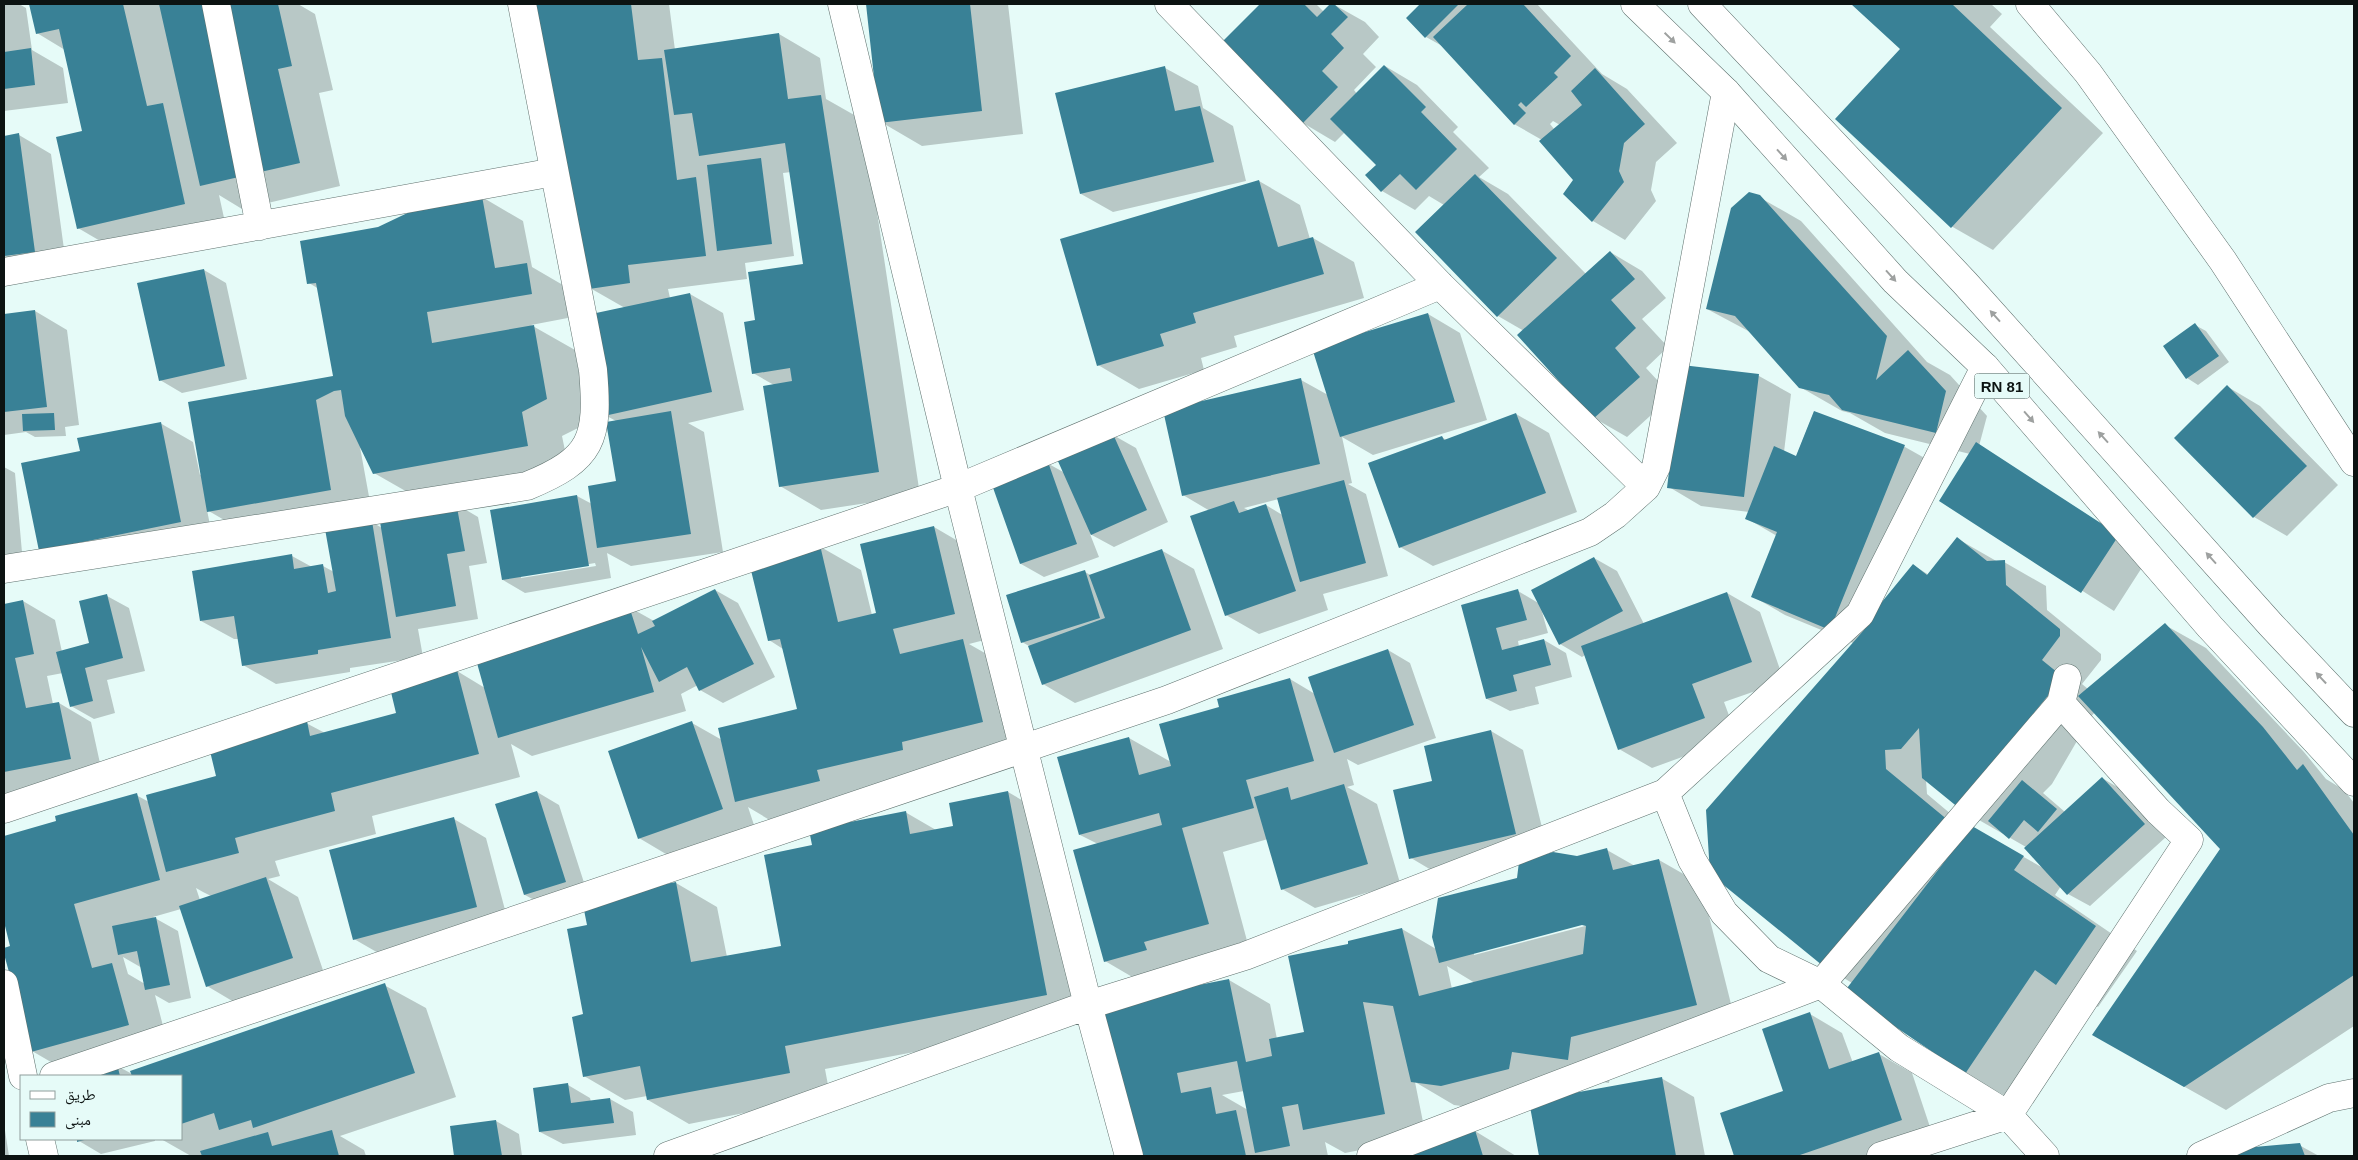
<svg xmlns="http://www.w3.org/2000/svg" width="2358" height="1160" viewBox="0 0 2358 1160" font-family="Helvetica,'Noto Naskh Arabic',sans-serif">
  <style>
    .shadow { fill: #0003; fill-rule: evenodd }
    .building { fill: #398196 }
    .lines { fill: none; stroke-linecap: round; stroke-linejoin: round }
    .minor-casing { stroke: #5f716e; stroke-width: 29 }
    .highway-casing { stroke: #5f716e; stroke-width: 29 }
    .minor { stroke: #fff; stroke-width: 28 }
    .highway { stroke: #fff; stroke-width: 28 }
    .oneway { fill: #9ea1a0 }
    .labels { text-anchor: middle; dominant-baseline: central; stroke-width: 4.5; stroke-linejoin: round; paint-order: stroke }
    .shield { fill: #e6fbf8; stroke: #4d5957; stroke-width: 1 }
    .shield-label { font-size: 15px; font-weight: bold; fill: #0c1312 }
  </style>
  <rect width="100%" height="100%" fill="#e6fbf8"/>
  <path class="shadow" d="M4 4H19L26 8 32 50 63 68 68 103 4 111Z
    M30 4H298L315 14 333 90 319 93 340 186 242 209 219 195 226 227 119 252 78 228 84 132 65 50 37 33Z
    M531 4H669L675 50 779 34 820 58 826 99 863 120 920 495 821 510 780 486 774 385 753 373 756 321 804 265 791 172 783 173 794 256 745 263 747 279 668 289 670 298 690 294 723 313 744 410 688 423 704 432 723 552 631 566 607 553 611 578 525 593 503 580 577 496 592 504 617 482 616 421 605 415 625 308 590 288ZM595 563 596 566 521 578V576Z
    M867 4H1008L1023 134 922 146 881 122Z
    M1262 4H1316L1324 12 1333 4 1365 22 1379 37 1363 54 1376 67 1354 90 1357 94 1385 66 1417 85 1458 127 1453 132 1489 168 1479 177 1508 194 1586 274 1610 252 1642 271 1666 298 1642 319 1668 347 1646 368 1672 396 1627 437 1594 418 1524 331 1498 316 1444 205 1429 196 1415 210 1382 191 1367 175 1378 165 1345 132 1335 142 1303 123 1223 43Z
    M1422 4H1537L1602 74 1627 89 1677 143 1656 162 1651 190 1656 201 1625 240 1593 221 1575 179 1542 140 1514 124 1444 47 1426 37 1408 18ZM1553 121 1560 125 1554 129 1550 124Z
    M1853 4H1991L2002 14 1990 27 2103 133 1993 250 1951 226 1902 49Z
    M1165 68 1198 86 1203 108 1233 126 1246 181 1113 212 1081 194Z
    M19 135 51 154 67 271 4 279V137Z
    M1259 181 1300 205 1310 239 1313 238 1354 262 1364 298 1234 336 1237 347 1201 358 1204 370 1139 389 1098 365Z
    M482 197 523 221 532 267 568 288 573 317 531 325 575 350 588 423 562 436 569 470 416 497 374 473 360 447 372 513 250 535 207 510 213 540 40 550 82 452 160 423 193 442 200 475 202 474 334 377 319 289 309 283 379 228Z
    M1759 197 1801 221 1927 362 1950 375 1987 416 1979 446 2150 555 2114 611 1941 501 1970 454 1885 433 1850 413 1842 411 1800 387 1752 333 1707 309Z
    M204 270 226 283 247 379 182 393 160 380Z
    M35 311 67 330 79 425 65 427 66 436 35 437 26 432 4 435V315Z
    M1428 314 1460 333 1487 420 1373 455 1342 437 1352 483 1348 484 1366 494 1388 576 1323 594 1328 610 1259 634 1226 615 1210 511 1183 495 1301 380 1328 395ZM1279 499 1284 516 1266 505 1250 511 1244 508Z
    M2195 325 2206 331 2229 362 2198 385 2187 378Z
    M1683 366 1759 376 1791 394 1784 452 1796 457 1814 412 1905 447 1937 465 1881 604 1913 565 1929 575 1958 539 1998 562H2004L2046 586 2047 610 2101 654V660L2082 684 2088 689 2165 625 2206 648 2304 752 2326 779 2344 790 2354 803V1026L2226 1110 2135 1059 2222 849 2095 712 2073 738 2077 741 2052 784 2043 793 2065 812 2102 778 2124 791 2166 837 2090 906 2068 894 2061 886 2055 895 2137 951 2098 1007 2076 994 2007 1097 1965 1073 1852 983 1829 969 1853 643 1785 615 1752 596 1777 536 1746 518 1749 512 1701 506 1669 487ZM1926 780 1965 812 2026 847 2045 869 1972 828 1970 830 1927 794Z
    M2228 387 2260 406 2338 485 2287 536 2254 517 2176 438Z
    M1516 414 1549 433 1577 512 1433 566 1400 547 1442 437 1446 440Z
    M1113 435 1136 448 1168 522 1114 547 1090 534 1099 557 1044 577 1021 564 993 483 1047 463 1065 473Z
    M4 467 15 473 24 575 4 577Z
    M456 504 478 517 487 563 469 566 478 619 418 629 423 657 350 668V672L276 684 243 665 239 639H234L201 621 292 556 312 567 323 566 334 572 372 522 382 528Z
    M934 527 975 551 996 637 969 644 1004 664 1024 746 778 825 748 807 755 828 671 857 639 838 692 723 722 740 798 710 783 649 769 640 819 546 861 570 872 615 878 613Z
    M1161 550 1194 569 1223 649 1075 703 1043 684 1029 646 1022 642 1085 572 1092 576Z
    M1594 558 1617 571 1644 624 1727 593 1760 612 1784 681 1724 702 1737 737 1652 768 1619 749 1585 655 1582 657 1560 644 1542 612 1548 633 1518 641 1519 647 1544 640 1566 653 1572 677 1535 687 1539 704 1510 711 1487 699 1462 606 1518 591 1540 604Z
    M715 590 738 603 775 677 723 703 700 690 698 685 681 694 686 711 532 756 511 744 520 777 372 816 376 834 275 861 280 876 268 879 298 897 325 976 239 1005 207 986 181 909 153 917 178 931 191 998 169 1003 155 995 169 1049 114 1064 132 1074 384 985 426 1008 456 1097 340 1136 364 1150 366 1156H191L161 1139H181V1076H75L32 1051 4 949 12 947 4 917V837L58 822 136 795 149 802 218 777 306 723 325 733 398 714 457 671 485 688 629 607 654 621ZM196 888 203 892 211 896 200 900ZM123 957 142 968 145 984 128 974Z
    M107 596 129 608 145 671 107 680 115 713 94 719 71 706 63 673 47 676 53 704 59 703 91 722 103 777 4 797V605L23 601 55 620 62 652 90 644Z
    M1388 650 1410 663 1436 738 1358 765 1347 759 1354 785 1347 787 1377 804 1400 883 1315 908 1282 889 1268 839 1223 852 1249 948 1146 985 1105 961 1098 844 1080 835 1129 738 1171 762 1221 708 1290 679 1315 694Z
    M1491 731 1523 750 1548 852 1443 877 1411 858 1433 782Z
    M537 792 559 805 588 895 547 907 525 895Z
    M1008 792 1049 816 1088 1019 825 1069 830 1096 689 1124 648 1100 647 1096 625 1100 584 1076 588 926 676 883 717 907 727 957 783 947 814 846 905 812 936 830 955 827Z
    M454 819 486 838 509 925 387 958 354 939Z
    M1607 850 1635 866 1659 860 1701 884 1737 1028 1612 1060 1609 1083 1554 1075 1483 1109 1454 1105 1415 1082 1426 1137 1345 1153 1325 1142 1328 1156H1124L1229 980 1270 1004 1277 1039 1305 1033 1350 945 1402 929 1436 949 1518 879 1577 857ZM1588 922 1589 925 1474 955V952ZM1447 966 1475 983 1452 989ZM1244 1091 1248 1110 1222 1095Z
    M1810 1014 1842 1033 1853 1063 1879 1054 1912 1073 1934 1139 1883 1156H1735L1721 1114 1785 1092Z
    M1661 1078 1694 1097 1705 1156H1540L1530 1102Z
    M568 1085 590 1098 591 1102 610 1099 633 1112 636 1135 563 1144 540 1132Z
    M496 1121 519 1134 522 1156H455L451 1127Z
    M4 1124 9 1156H4Z
    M1475 1131 1516 1156H1397Z
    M78 1139H155V1141L101 1154 79 1141Z
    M2299 1145 2319 1156H2228Z"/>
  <path class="building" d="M29 4H123L147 106 163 103 185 204 77 229 56 137 82 131 59 29 36 34Z
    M159 4H278L292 66 278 69 300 163 200 186Z
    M529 4H631L638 60 662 58 677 180 696 177 706 256 628 265 630 283 589 289Z
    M866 4H970L982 111 879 123Z
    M1260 4H1304L1317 17 1330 4H1334L1348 17 1331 34 1344 48 1322 71 1338 87 1302 124 1221 43Z
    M1420 4H1459L1425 38 1406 18Z
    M1468 4H1523L1571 56 1554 73 1558 77 1526 107 1521 102 1518 105 1526 113 1514 125 1433 37Z
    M1851 4H1952L2062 108 1951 228 1835 119 1900 49Z
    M779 33 788 99 821 95 879 472 779 487 763 386 792 381 790 368 752 374 744 322 755 320 748 272 803 264 785 143 699 156 692 113 674 115 664 50Z
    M31 48 35 85 4 89V52Z
    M1384 65 1426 107 1421 112 1457 149 1416 190 1400 174 1381 192 1365 175 1376 165 1330 119Z
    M1165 66 1175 111 1200 106 1214 162 1080 194 1055 93Z
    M1595 68 1645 124 1624 143 1619 171 1624 182 1592 222 1563 194 1573 180 1539 141 1582 105 1571 91Z
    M19 133 35 252 4 256V136Z
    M761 158 772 244 717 251 707 165Z
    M1475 174 1557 258 1497 317 1415 232Z
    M1259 180 1278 247 1313 237 1324 274 1193 313 1196 323 1160 334 1164 346 1097 366 1060 239Z
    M1749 192 1760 195 1887 336 1876 380 1908 350 1946 391 1936 433 1842 410 1829 395 1799 388 1735 316 1706 309 1731 208Z
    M482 196 495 268 527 263 532 294 427 312 432 343 534 325 547 399 522 412 528 446 373 474 345 416 341 390 334 391 316 400 331 490 207 512 188 402 333 376 316 283 307 284 300 241 378 227 420 207Z
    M1610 251 1635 279 1611 300 1636 328 1615 348 1640 377 1593 419 1517 335Z
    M204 269 225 366 159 381 137 283Z
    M690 293 712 392 604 416 582 316Z
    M35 310 47 407 4 412V314Z
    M1428 313 1455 402 1340 437 1312 348Z
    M2195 323 2219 356 2186 379 2163 346Z
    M1682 365 1759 374 1744 497 1667 488Z
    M1301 378 1320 464 1182 496 1163 410Z
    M2227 385 2307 466 2253 518 2174 438Z
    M671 411 691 534 597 548 588 486 616 481 606 422Z
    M1814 411 1905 445 1830 630 1751 597 1777 532 1745 519 1774 446 1796 456Z
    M54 413 55 430 23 431 22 414Z
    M1516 413 1546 493 1399 548 1368 463 1442 436 1444 440Z
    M161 422 181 522 39 551 21 463 80 451 77 438Z
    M1113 434 1147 510 1091 535 1057 459Z
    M1976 442 2119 535 2081 593 1939 501Z
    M1048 462 1077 544 1020 564 991 482Z
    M1344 480 1366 563 1300 582 1277 498Z
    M577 495 589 566 502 580 490 510Z
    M1234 501 1239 513 1266 504 1296 591 1225 616 1190 516Z
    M456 502 465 551 447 554 456 606 396 617 379 516Z
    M372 521 391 638 318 650V654L242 666 234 616 200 621 192 571 292 554 294 569 323 564 328 593 336 591 325 529Z
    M934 526 955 614 893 629 900 654 963 639 983 722 902 742 903 750 817 770 820 781 735 802 718 728 797 709 780 639 768 641 749 562 820 545 838 622 876 613 860 544Z
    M1957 537 1987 561 2005 560 2006 585 2060 629V636L2042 660 2063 677 2033 714 2036 717 1965 813 1922 778 1919 728 1901 749 1885 750 1886 769 1949 821 1828 970 1710 874 1706 810 1864 630 1872 614 1913 564 1927 575Z
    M1162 549 1191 630 1042 685 1028 646 1105 618 1089 575Z
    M1594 557 1623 611 1559 645 1531 590Z
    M1085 570 1100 618 1021 643 1006 595Z
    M715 589 754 664 699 691 687 667 659 682 641 647 654 692 498 738 475 656 629 606 638 634 655 626 652 621Z
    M1518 589 1527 620 1496 628 1502 650 1544 639 1551 665 1513 675 1517 691 1486 699 1461 605Z
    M1727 592 1752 662 1692 684 1705 718 1618 750 1581 646Z
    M107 594 123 658 85 668 93 701 70 707 56 652 89 643 79 601Z
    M23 600 34 654 15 658 26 708 59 702 71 759 4 772V604Z
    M2165 623 2263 727 2297 770 2303 764 2354 835V975L2184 1087 2092 1035 2220 849 2078 696Z
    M1388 649 1414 725 1334 753 1308 677Z
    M457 670 479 754 331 793 335 811 235 838 239 853 166 872 146 795 216 776 209 747 307 721 310 736 396 713 390 688Z
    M1290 678 1314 761 1246 780 1254 808 1182 828 1209 924 1144 942 1147 950 1104 962 1073 850 1162 825 1159 813 1079 835 1057 757 1129 737 1139 775 1171 766 1159 724 1219 707 1217 699Z
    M692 721 723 809 638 839 608 751Z
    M1491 730 1516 834 1409 859 1393 790 1432 781 1424 746Z
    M2102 777 2145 824 2067 895 2024 848Z
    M2022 780 2057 809 2038 832 2024 820 2009 839 1988 821Z
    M1344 784 1368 864 1281 890 1254 797 1288 787 1291 800Z
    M537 791 566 882 524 895 495 804Z
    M1008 791 1047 995 785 1046 790 1073 647 1100 640 1066 583 1077 572 1017 583 1014 567 929 587 925 582 900 676 882 691 962 781 946 764 855 812 845 809 830 906 811 910 834 953 826 949 803Z
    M137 793 160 880 74 904 92 968 112 963 129 1025 31 1052 4 954V948L10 946 4 922V836L56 821 55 816Z
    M454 817 477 907 353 940 329 850Z
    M1972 826 2024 856 2014 870 2096 926 2056 985 2035 970 1965 1074 1844 992Z
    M1607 848 1613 870 1659 859 1697 1005 1571 1037 1568 1060 1512 1052 1509 1069 1441 1086 1411 1082 1393 1006 1363 1002 1362 997 1385 1114 1303 1130 1298 1104 1282 1107 1290 1146 1255 1153 1237 1061 1177 1073 1181 1093 1211 1087 1216 1114 1236 1110 1246 1156H1123L1093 1006 1229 979 1246 1062 1272 1056 1269 1039 1304 1032 1288 956 1348 944V941L1402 928 1419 996 1583 954 1586 926 1582 925 1439 963 1432 937 1438 898 1517 878 1519 862 1553 852 1577 856Z
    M266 877 293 958 206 987 179 906Z
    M156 917 170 985 145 990 137 951 118 955 112 926Z
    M385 983 415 1073 253 1128 251 1120 219 1130 214 1113 181 1124V1076H132L130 1071Z
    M1810 1012 1829 1069 1879 1052 1902 1120 1797 1156H1734L1720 1113 1783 1091 1762 1029Z
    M117 1064 120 1076H72Z
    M1662 1077 1676 1156H1539L1529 1101Z
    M568 1083 571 1103 610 1098 614 1123 539 1132 533 1088Z
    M496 1120 502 1156H454L450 1126Z
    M332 1130 339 1156H202L200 1151 268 1132 272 1146Z
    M1475 1130 1483 1156H1394Z
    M77 1139H88L77 1142Z
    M2300 1143 2305 1156H2226L2243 1148Z"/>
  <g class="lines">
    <g class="minor-casing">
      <path id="minor" d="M216 4 260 226
        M842 4 958 488 1088 1005 1129 1156
        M1169 4 1440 285 1646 487
        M2030 4 2088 73 2223 261 2354 462
        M4 272 554 172
        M4 569 527 486C593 459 599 439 593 370L522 4
        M1665 793 1692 860 1724 913 1769 959 1821 984 1899 1048 2008 1115 2045 1156
        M4 809 958 488 1440 285
        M4 984 23 1076
        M54 1076 1167 700 1590 532 1615 515 1646 487 1656 467 1726 92
        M40 1139 44 1156
        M668 1156 1088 1005 1245 956 1665 793 1860 614 1985 367
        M1371 1156 1821 984 2061 703 2067 678
        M1881 1156 2008 1115 2189 840 2158 811 2061 703
        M2201 1156 2329 1098 2354 1093"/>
    </g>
    <g class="highway-casing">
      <path id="highway" d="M1635 4 1726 92 1895 281 1985 367 2210 627 2354 782
        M1702 4 1965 283 2271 625 2354 713"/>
    </g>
    <use href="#minor" class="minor"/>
    <use href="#highway" class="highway"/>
  </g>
  <defs><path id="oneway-solid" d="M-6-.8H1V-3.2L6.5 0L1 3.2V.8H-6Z" transform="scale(1.25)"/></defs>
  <g class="oneway">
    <use href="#oneway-solid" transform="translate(1670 38) rotate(44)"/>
    <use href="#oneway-solid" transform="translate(1782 155) rotate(48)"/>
    <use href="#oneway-solid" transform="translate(1891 276) rotate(48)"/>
    <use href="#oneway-solid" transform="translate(1995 316) rotate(-132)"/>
    <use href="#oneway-solid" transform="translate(2029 417) rotate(49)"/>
    <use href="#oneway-solid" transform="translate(2103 437) rotate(-132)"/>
    <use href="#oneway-solid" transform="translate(2211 558) rotate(-132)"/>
    <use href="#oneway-solid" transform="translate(2321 678) rotate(-133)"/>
  </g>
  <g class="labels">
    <rect class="shield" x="1974.5" y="373.5" width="55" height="25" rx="4"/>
    <g class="shield-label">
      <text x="2002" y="386">RN 81</text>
    </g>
  </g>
  <rect width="2358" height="1160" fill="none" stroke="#0c1312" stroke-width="10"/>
  <rect x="20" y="1075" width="162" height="65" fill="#e6fbf8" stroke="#8f9e9c"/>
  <rect x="30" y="1091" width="25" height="8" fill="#ffffff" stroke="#8f9e9c"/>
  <text x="65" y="1100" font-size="15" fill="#0c1312">طريق</text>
  <rect x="30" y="1112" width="25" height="15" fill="#398196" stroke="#8f9e9c"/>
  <text x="65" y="1125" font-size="15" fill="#0c1312">مبنى</text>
</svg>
